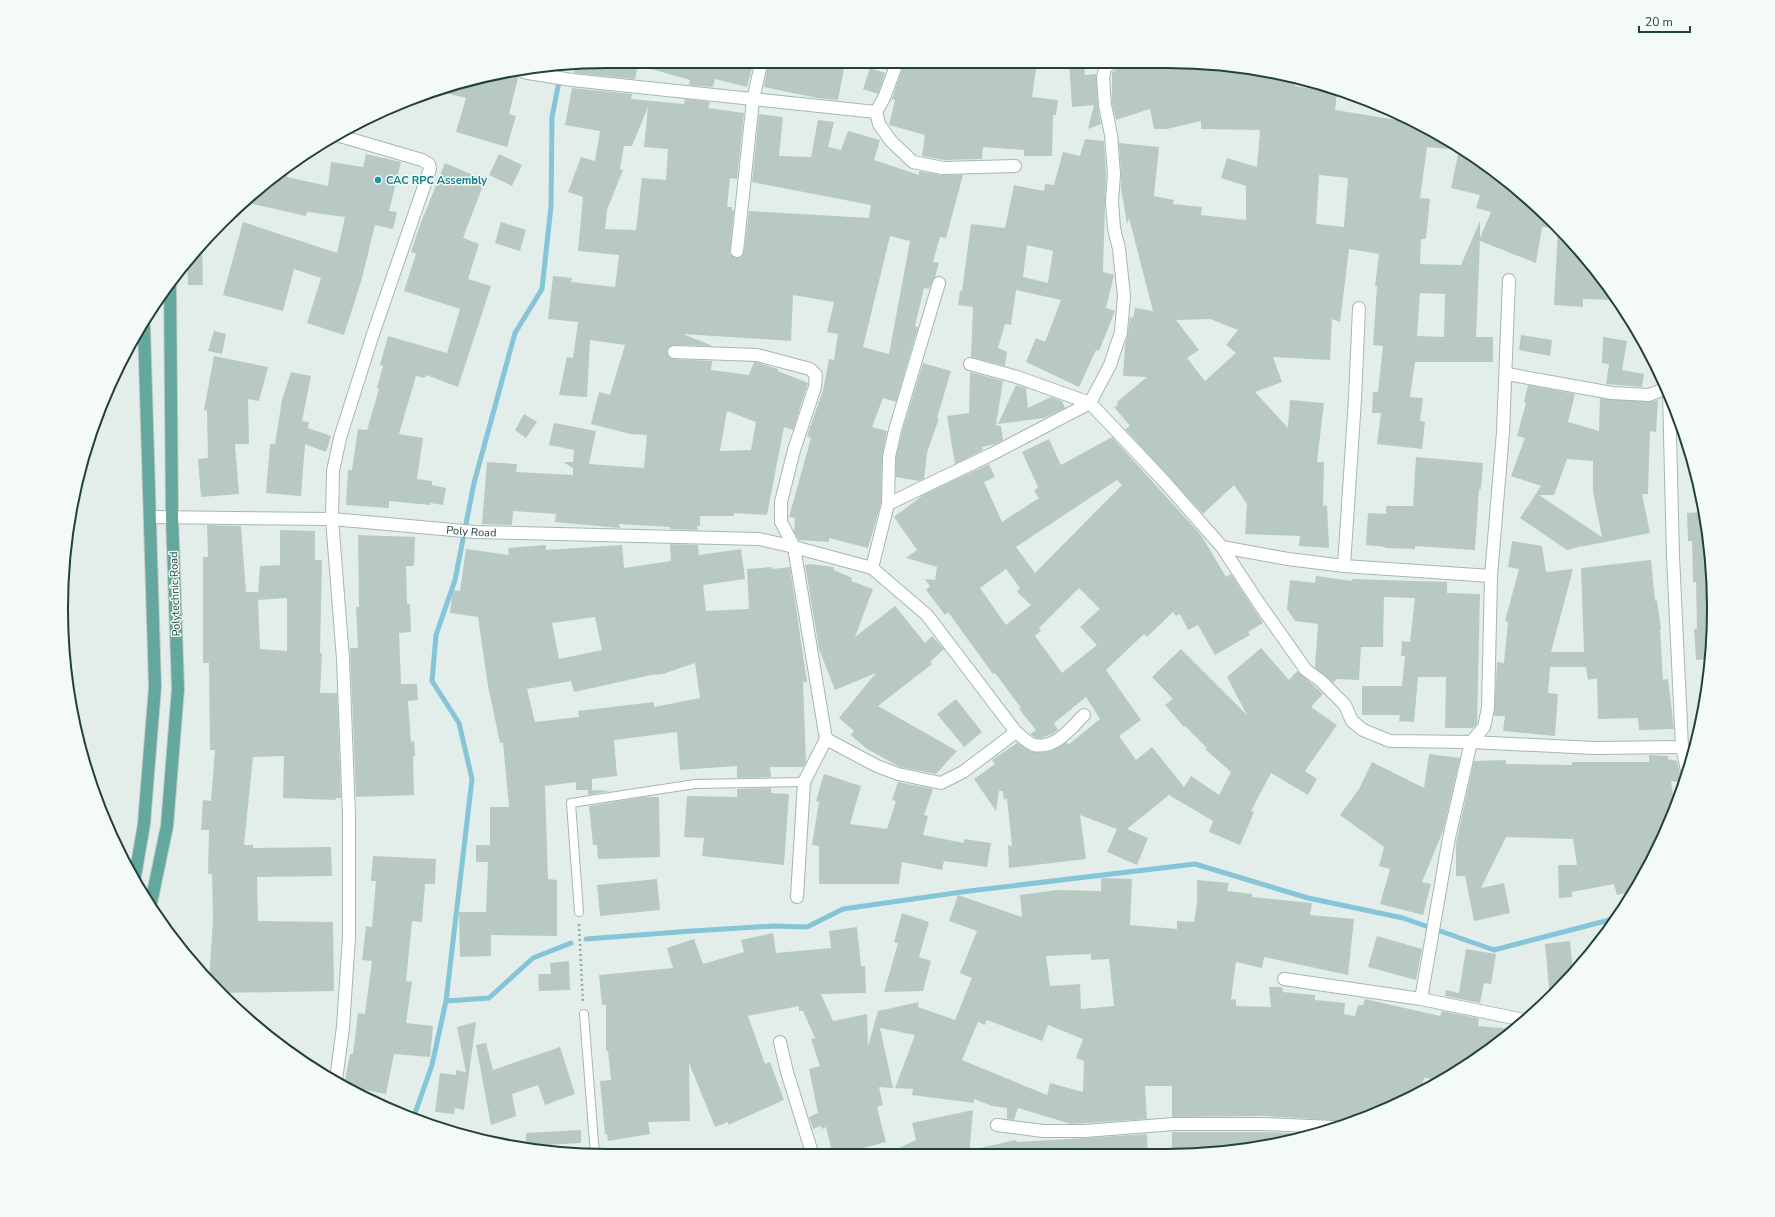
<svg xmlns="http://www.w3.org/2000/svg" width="1775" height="1217" viewBox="0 0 1775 1217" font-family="'Nunito Sans',sans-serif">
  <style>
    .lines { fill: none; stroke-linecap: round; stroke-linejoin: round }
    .stream { stroke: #86c4d7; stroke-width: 5 }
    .building { fill: #b8c9c3; fill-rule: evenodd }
    .service-casing { stroke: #a5b7b2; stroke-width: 10 }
    .minor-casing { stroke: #a5b7b2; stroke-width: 14 }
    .primary-casing { stroke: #c1cac8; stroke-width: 14 }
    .path { stroke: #80b4a9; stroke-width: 2.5; stroke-dasharray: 2 3; stroke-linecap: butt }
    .service { stroke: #fff; stroke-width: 8 }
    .minor { stroke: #fff; stroke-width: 12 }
    .primary { stroke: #64a79c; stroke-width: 12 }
    .culture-dot { fill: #0f9aa8; stroke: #f4faf7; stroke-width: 1.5 }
    .labels { text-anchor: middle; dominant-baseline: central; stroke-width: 3; stroke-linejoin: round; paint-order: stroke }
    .culture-label { font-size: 11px; font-weight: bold; fill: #0d838f; stroke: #f4faf7; text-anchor: start }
    .street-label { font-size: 11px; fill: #21413b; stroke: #f4faf7 }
    .rim { fill: none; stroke: #21413b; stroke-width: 2 }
  </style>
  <rect width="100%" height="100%" fill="#e3eeea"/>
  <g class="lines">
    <path class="stream" d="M586 939 692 931 774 926 807 927 843 909 969 891 1195 864 1308 898 1403 918 1494 950 1617 918
      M446 1001 489 998 533 958 571 943
      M414 1116 432 1065 446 1001 472 779 459 723 432 681 436 635 455 580 474 483 515 333 542 289 551 206 552 117 562 66"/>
  </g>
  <path class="building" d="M1151 61 1224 67V70L1255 71V74L1290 77 1296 79 1295 86 1337 93 1335 110 1417 123 1500 174 1511 184 1509 192 1526 197 1553 221 1618 300 1583 299V307L1554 305 1558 229 1542 227 1536 263 1480 241 1476 337H1493V362H1415L1410 397 1423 398 1420 421 1425 422 1422 449 1377 444 1381 413H1372L1373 392H1378L1383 346 1373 345 1377 286H1375L1379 254 1349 249 1340 322 1332 319 1330 360 1273 357 1282 382 1255 392 1288 428 1290 400 1324 403 1317 462H1324L1323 506 1327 505 1329 548 1299 546 1300 536 1245 534 1247 504 1234 485 1203 514 1125 429 1130 426 1114 407 1118 405 1117 402 1147 377 1123 376 1125 345 1128 333 1130 317 1133 318 1135 308 1153 311 1129 218 1127 224 1121 188V173L1119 143 1159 147 1154 196 1174 200 1173 204 1202 207 1201 215 1246 220V186L1221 178 1227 158 1257 167 1260 130 1201 129V121L1167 129H1154L1150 109 1116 120 1112 104V73L1118 68ZM1427 147 1459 150 1451 188 1480 195 1476 208 1491 212 1480 238V221L1461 265 1420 264 1421 239H1426L1430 199 1420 198ZM1319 175 1348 178 1344 227 1316 224ZM1420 293 1445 294 1444 337 1417 336ZM1210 319 1238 330 1226 345 1236 353 1205 381 1187 358 1199 350 1176 320Z
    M1037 62 1032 97 1058 100 1056 115H1053L1052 156H1024V150L983 147 982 159 944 160 922 156 925 135 889 125 895 100 892 99 904 63H919L937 68 938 63Z
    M1069 62H1084L1085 75 1096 74 1098 106 1101 124 1088 129 1094 105 1072 107Z
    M845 63 838 100 817 98 764 87 768 64Z
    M753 64 747 87 715 79 713 87 689 85 690 80 651 69 652 65Z
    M576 65H638L635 79 574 73Z
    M870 68 885 73 878 94 863 89Z
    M511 72 518 78 509 114 516 116 507 147 456 132 466 98 434 90Z
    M572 88 632 94 631 99 684 104 685 99 710 102 708 108 744 113 737 179 730 178 727 207H732V211H734L730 251V254L736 258H740L744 252 749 211 869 218 871 205 752 182 759 114 783 117 779 156 811 157 818 120 834 122 828 147 841 150 848 131 880 140 874 160 919 175V171L942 175H963L946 238 940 237 933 262 939 263 935 277 929 289 924 288 915 326 918 327 896 402 883 398 872 427 887 431 882 457 881 503 868 548 829 538V542L799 540 794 532 795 518 789 517 811 438 807 436 823 390 829 359 834 360 838 334 827 332 834 302 793 295 791 341 683 334 713 346 674 345 668 348 667 351 668 356 673 359 712 361 711 370 749 375 754 362H756L778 369V371L808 383 793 430 784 427 767 515 734 513V516H700V526H697L698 530 670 529V527L619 524 620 528 555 522 556 514 513 511 512 525 482 524 487 462 517 464 516 472 573 475V468L563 462H573L574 450 549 445 554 423 596 431 589 464 644 468 647 435 630 434 591 424 599 392 610 395 625 345 590 340 587 397 559 395 567 357 573 358 578 322 548 319 553 276 572 278 571 282 615 287 619 255 578 251 583 197 568 192 581 157 595 161 600 131 565 125ZM648 107 644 147 668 149 666 180 642 178 636 230 605 229 607 210 623 170 620 169 624 146H632ZM890 236 910 241 889 354 863 347ZM727 411 756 422 751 450 720 451Z
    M1085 139 1104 141 1106 174 1103 272 1114 275 1106 308 1115 311 1099 351 1096 350 1079 387 1026 362 1036 338 1045 342 1061 300 1016 290 1011 325 1005 324 998 348 1007 352 1005 366 971 357 973 307 958 305 960 291H962L971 224 1005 228 1014 185 1044 191 1045 184 1054 185 1063 152 1080 156ZM1027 245 1053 251 1048 283 1023 277Z
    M366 154 401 162 389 211 397 212 393 229 375 225 362 278 344 335 307 323 321 278 294 269 283 311 223 295 243 222 337 253 345 217 307 212 306 216 249 203 251 194 288 165 287 177 328 186 331 162 363 167Z
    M499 154 522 165 512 186 489 175Z
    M445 163 485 180 463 238 479 244 468 279 491 286 458 387 426 375 425 378 416 376 399 434 423 438 417 479 432 481V485L446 488 443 505 430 503V505L389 501V508L346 505 348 470H352L358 429 367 430 379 389 377 388 383 366 380 365 388 336 447 353 460 309 404 291 416 254 411 252 420 225Z
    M501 222 526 230 520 251 495 243Z
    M202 245 203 285H188L187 261Z
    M214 331 226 334 222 354 208 351Z
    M1521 335 1552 340 1550 356 1519 350Z
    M1603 337 1627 341 1622 370 1644 374 1642 387 1606 384 1609 364 1602 363Z
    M214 356 268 367 259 401 248 399 249 444H235L239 494 201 497 198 459 208 458 207 411 204 410Z
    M923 363 951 371 937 418H939L927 453 924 479 919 481 896 477V458L902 432Z
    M291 372 311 376 302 421 309 422 308 428 331 436 326 452 305 444 301 496 266 493 270 444H275L282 400Z
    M970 372 1003 381 996 425 1001 426 1003 440 995 444 982 447 983 450 955 464 947 416 969 413Z
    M1016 385 1026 388 1028 408 1051 397 1062 401 1065 408 1044 418 998 424Z
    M1528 385 1575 394 1568 422 1599 431 1600 398 1649 402 1658 400 1656 432 1650 431 1648 494H1642L1650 533 1580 547V544L1579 547 1567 550 1520 518 1541 486 1511 476 1525 438 1517 436 1526 403 1524 402ZM1567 459 1593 461V492L1602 537 1539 495H1554Z
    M524 414 537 422 526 438 515 430Z
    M1112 437 1201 535 1226 577 1231 574 1263 623 1248 632 1250 635 1215 655 1198 625 1188 630 1180 614 1176 616 1173 612 1147 637 1144 634 1106 670 1141 720 1119 736 1136 760 1152 747 1184 787 1191 776 1219 795 1231 772 1205 749 1207 748 1185 726 1184 727 1165 705 1173 699 1152 677 1181 649 1247 715 1227 677 1261 648 1289 680 1297 671 1323 694 1311 707 1337 725 1305 771 1317 779 1308 795 1271 773 1251 811 1254 812 1240 845 1209 832 1213 821 1169 795 1127 829 1148 838 1137 865 1107 852 1117 829 1080 815 1086 859 1009 868 1008 845 1012 846 1007 798 1004 800 1003 791H999L996 811 974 779 995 764 992 760 1017 743 1031 752 1051 751 1067 742 1068 745 1100 719 1086 697 1054 723 1058 730 1052 734 1041 738H1036L1030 734 1036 730 1019 709 1021 708 995 673 993 674 948 612 945 615 926 590 930 586 925 579 935 580 937 567 906 558 917 550 894 517 923 495 989 464 995 477 984 482 1002 522 1039 498 1034 491 1038 487 1022 452 1049 439 1061 465ZM1117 480 1122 485 1035 573 1016 547ZM1006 569 1020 588 1017 592 1031 605 1006 625 980 588ZM1079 588 1100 609 1080 627 1097 645 1062 673 1035 636 1041 631 1039 628Z
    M1416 457 1483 463 1481 489H1479L1475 550 1415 546V549L1385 548V547L1366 545 1368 513 1386 514V506H1413Z
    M1704 512 1714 608 1709 659 1696 660 1694 629H1697L1696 582H1693L1692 541H1688L1687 513Z
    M207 525 241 526 246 592H258V593L260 566 280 565V530L315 531V560H322L320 653H322L320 693H337L341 798H336V800L283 798 284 756 253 757 244 845H253V848L331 847 332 876 257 877 258 921 333 922 334 991 219 993 209 980 213 920 212 874H208L209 830H201L203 800 211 801 215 750H210L209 663H203V557H208ZM287 598V651L260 649 258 600Z
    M358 535 415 537 414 566H406L407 604H410L411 632 399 633 401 684H417L418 700 408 701 411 742 414 741 415 756H413L414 795 356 797 350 648H358L356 607H359Z
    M1512 541 1542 546 1546 572 1573 569 1551 652H1584L1581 568 1651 560 1655 601 1657 600 1661 629H1660L1663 680 1668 679 1674 729 1639 730 1638 718 1598 719 1597 678 1588 680 1586 667H1550L1548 693 1558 694 1555 736 1503 731 1505 716H1494L1497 662 1504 663 1508 622 1505 621 1519 569 1508 567Z
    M670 544 698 545 699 555 741 549 745 579 703 585 706 611 749 609 747 569 772 567V569L790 567 807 682H803L806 762 803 767H770L771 777 737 778V766L680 770 677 732 614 740 617 776 592 779V790H576V782L545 786 548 879 557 880V936L491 935V956L460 957 459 912H486L488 862H476V845H490V807H509L503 743H500L488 686 478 617 450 613 453 590 460 591 466 549 509 555 508 548 546 545V550L622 545 624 568 671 561ZM595 617 602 650 559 659 552 623ZM695 663 700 698 654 707V702L578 711 579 717 535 722 527 689 571 681 574 692 651 675 663 674Z
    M810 564 834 567V570L852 578 851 581 873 589 855 637 895 606 925 643 932 636 944 649 930 662 932 664 878 706 957 751 936 774 900 767 867 749 851 735 854 731 839 718 876 673 835 690 819 649 805 565Z
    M1316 576 1352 581V579L1447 582V593L1480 594 1477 724 1473 728H1445L1446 677H1418L1414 722 1399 721 1400 715H1362V686H1402L1405 656H1401L1402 641 1410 642 1415 598 1384 597 1383 647H1361L1359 680 1337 679 1333 683 1315 667 1318 624 1295 621 1287 609 1290 580 1315 583Z
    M956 699 982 732 964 747 937 714Z
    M1429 754 1460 758 1443 831 1422 882 1431 884 1423 915 1380 904 1390 869 1379 866 1384 847 1340 815 1359 789 1372 762 1424 788Z
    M1649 755 1668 756V759L1677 761 1680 773 1679 782 1671 781 1675 809 1672 818 1633 891 1617 895 1614 884 1572 892V897L1559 898 1558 865H1577L1573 839 1506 837 1481 888 1504 883 1510 913 1474 921 1465 876H1456V843L1474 761 1506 760V764L1572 765V762H1649Z
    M824 774 861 786 850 824 887 829 896 801 892 800 898 782 933 789 924 815 928 816 923 835 964 843V839L991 843 987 867 944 861 942 870 902 862 899 884H819V846L812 845 819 802 816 801Z
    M771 788V793L789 794 784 865 702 856 704 838 684 837 687 796 737 797V789Z
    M588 790 611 791 588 795Z
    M643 797H659L660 857 598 859 597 845H593L589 806Z
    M373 856 436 859 435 884H425L422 922 412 921 406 981 412 982 406 1023 433 1026 430 1057 394 1054 386 1094 344 1086 350 1054H353L358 1013 365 1014 372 961 362 960 366 926 372 927 376 881H371Z
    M1101 878 1132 879 1130 925 1177 929V921L1194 922 1197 904V880L1229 883 1227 891 1252 894V897L1312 903 1310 915 1354 919 1348 975 1264 957 1262 968 1236 962 1231 1000 1236 999V1006L1271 1007 1269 987H1282L1283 992 1315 995V1000L1345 1003 1344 1014 1355 1016 1358 1005H1363L1365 999 1440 1016 1442 1011 1477 1018 1479 1019 1478 1026 1513 1029 1471 1064 1440 1080 1424 1078 1421 1090 1380 1112H1359L1360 1119 1341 1125 1338 1121 1334 1120 1262 1116 1172 1117V1086H1145L1147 1119 1071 1124 1018 1108 1014 1120 1007 1119V1108L992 1106 974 1099V1103L912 1095 913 1089 895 1088 915 1035 880 1028 893 1088 879 1087 883 1105 877 1107 886 1142 833 1156 826 1127 822 1129 821 1126 813 1129 809 1117 818 1113 809 1069 820 1066 811 1039 815 1038 803 1011H799V1006L748 1016 765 1064 770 1062 784 1100 728 1125V1122L715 1127 689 1063 690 1121 648 1122 650 1134 608 1141 607 1134H605L600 1081 611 1080 608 1051H606V1005H602L599 975 673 968 667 948 694 939 703 964 744 952 741 940 773 933 776 953 831 948 829 931 857 927 861 966H865L866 993 821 994 833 1021 867 1014 868 1046 878 1011 919 1002 918 1007 955 1020 972 978 960 973 977 931 949 921 958 895 1022 917 1020 895 1057 890 1101 891ZM1091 954V960L1109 959 1114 1006 1081 1009 1080 984 1050 986 1046 956ZM987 1020 1042 1041 1048 1025 1083 1039 1076 1058 1084 1061 1083 1092 1050 1083 1047 1095 962 1060 978 1022 985 1025Z
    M657 879 660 910 600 916 597 885Z
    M902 913 929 922 919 957 931 961 923 991 884 992 898 943 894 942Z
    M1377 936 1422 949 1416 980 1368 967Z
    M1570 941 1573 972 1550 998 1545 944Z
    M1466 949 1496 954 1491 984 1484 983 1480 1003 1445 996 1446 990 1459 993Z
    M569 961 570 990 539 991 538 974H551L550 963Z
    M476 1022 464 1110 455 1108 454 1114 435 1112 440 1073 456 1075V1070L466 1072 457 1027Z
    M486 1043 493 1070 560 1047 575 1094 545 1105 538 1085 512 1094 516 1116 491 1125 476 1045Z
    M973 1110 969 1156H882L916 1140 912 1123Z
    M581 1130V1143L526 1146V1133Z
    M1172 1132H1262L1312 1134 1274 1145 1172 1155Z
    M1147 1134 1148 1156H970V1150L1016 1140 1017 1142 1086 1138Z"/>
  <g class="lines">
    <g class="service-casing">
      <path id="service" d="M579 912 571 803 695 784 804 782
        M584 1014 595 1155"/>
    </g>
    <g class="minor-casing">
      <g id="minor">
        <path d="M897 63 884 98 876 112 879 124 891 141 913 162 943 168 1015 166"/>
        <path d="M519 70 528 73 572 80 876 112"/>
        <path d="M737 251 753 100 761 64"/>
        <path d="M674 352 757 355 810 369 816 375 815 387 794 450 781 502V522L794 547 826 739 804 782 797 897"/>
        <path d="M970 364 1017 377 1090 403 1163 480 1222 547 1258 602 1306 670 1321 681 1345 705 1352 721 1363 730 1390 741 1471 742 1594 748 1682 747"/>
        <path d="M1507 374 1612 393 1649 395 1667 388"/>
        <path d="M1669 392 1673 556 1682 747 1687 770"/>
        <path d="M888 504 992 454 1090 403 1110 365 1121 332 1124 296 1119 249 1114 228 1112 202 1114 174 1111 135 1105 105 1103 78 1105 68 1114 61"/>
        <path id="s1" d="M150 517 332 519 475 532 759 539 794 547 872 568 927 615 1016 732C1021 736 1028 743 1034 745 1056 749 1071 728 1084 715"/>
        <path d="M1222 547 1288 559 1344 566 1491 576"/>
        <path d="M1344 566 1355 399 1359 308"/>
        <path d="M872 568 888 504 889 457 895 430 939 283"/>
        <path d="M826 739 877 766 898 774 941 783 963 772 1016 732"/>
        <path d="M1284 979 1421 999 1524 1020"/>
        <path d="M1421 999 1449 838 1471 742 1484 727 1488 708 1491 576 1503 432 1509 280"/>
        <path d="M780 1042 787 1072 813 1156"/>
        <path d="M336 1080 343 1027 349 937V815L343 659 332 519 333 471 340 438 372 337 430 169 429 164 422 160 340 136"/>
        <path d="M997 1125 1043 1131H1085L1174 1124H1262L1334 1127"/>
        <path d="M799 1156 811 1152"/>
      </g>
    </g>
    <g class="primary-casing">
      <path id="primary" d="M134 882 144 824 155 687 144 327
        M151 903 167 826 178 689 172 516 170 283"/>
    </g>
    <path class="path" d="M579 924 583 1003"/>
    <use href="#service" class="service"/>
    <use href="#minor" class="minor"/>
    <use href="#primary" class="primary"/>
  </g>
  <circle class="culture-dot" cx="378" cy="180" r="4"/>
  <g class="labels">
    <g class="culture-label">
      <text x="386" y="180">CAC RPC Assembly</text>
    </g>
    <g class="street-label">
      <text stroke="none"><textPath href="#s1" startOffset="322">Poly Road</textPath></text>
      <text transform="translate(175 594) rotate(-92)">Polytechnic Road</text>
    </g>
  </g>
  <path d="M0 0H1775V1217H0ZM608 68H1167A540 540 0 0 1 1707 608V609A540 540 0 0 1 1167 1149H608A540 540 0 0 1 68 609V608A540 540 0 0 1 608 68Z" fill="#f4faf7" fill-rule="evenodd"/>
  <path class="rim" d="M608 68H1167A540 540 0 0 1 1707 608V609A540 540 0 0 1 1167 1149H608A540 540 0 0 1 68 609V608A540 540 0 0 1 608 68Z"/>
  <path d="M1639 26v6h51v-6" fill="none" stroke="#21413b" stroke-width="2"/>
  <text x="1645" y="26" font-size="12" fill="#21413b" stroke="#f4faf7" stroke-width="3" paint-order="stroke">20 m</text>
</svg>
